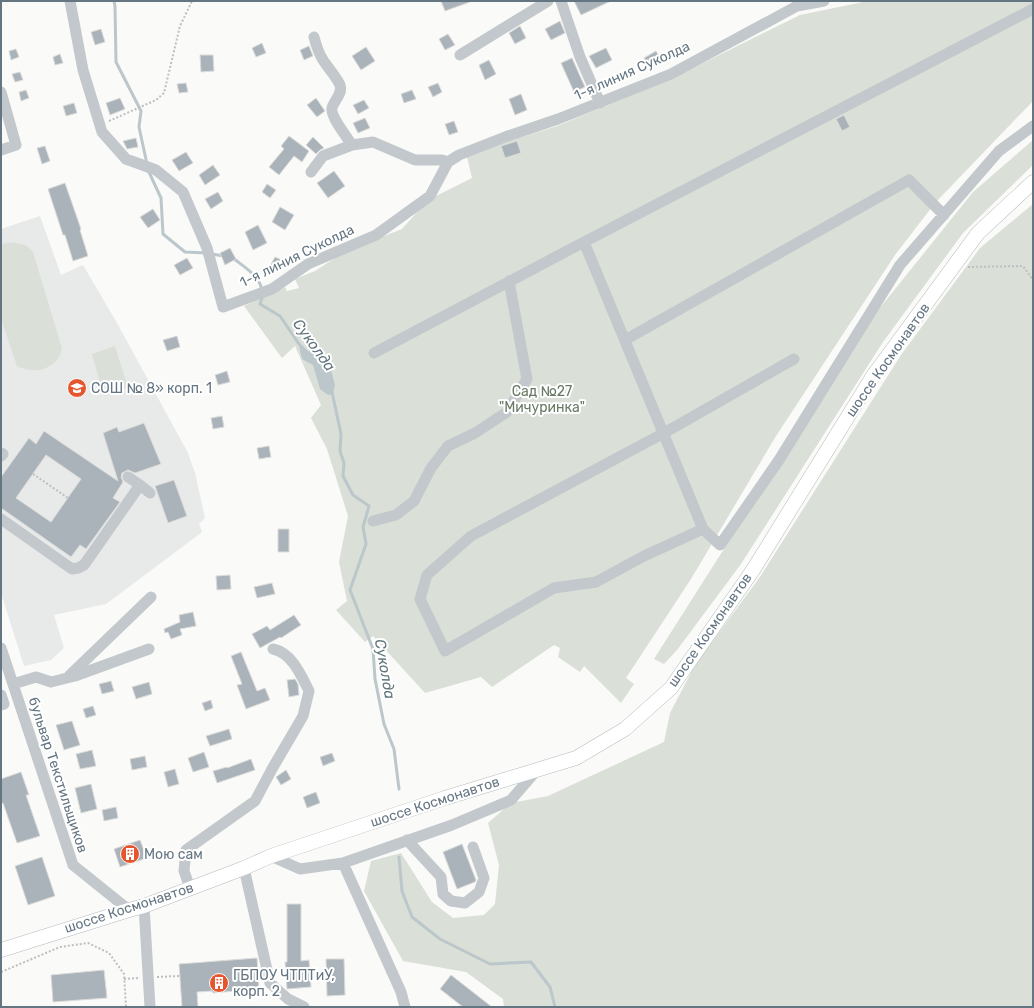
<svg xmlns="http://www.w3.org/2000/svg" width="1034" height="1008" viewBox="0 0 1034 1008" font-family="Rubik,sans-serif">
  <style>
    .built { fill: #e8e9e9 }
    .green { fill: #dadfd7 }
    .water { fill: #bbc7cb }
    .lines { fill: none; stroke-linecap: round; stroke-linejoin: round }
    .stream { stroke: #bbc7cb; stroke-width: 3 }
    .building { fill: #aab3b9; stroke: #dcdcda; fill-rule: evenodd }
    .major-casing { stroke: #b5babe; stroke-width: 15 }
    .path { stroke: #bbbfc2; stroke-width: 2; stroke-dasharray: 2 2; stroke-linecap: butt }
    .minor { stroke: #c3c8cc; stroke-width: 11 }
    .major { stroke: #fff; stroke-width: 14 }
    .labels { text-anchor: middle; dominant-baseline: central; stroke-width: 4; stroke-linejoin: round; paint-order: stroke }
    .street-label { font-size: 14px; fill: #657683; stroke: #fff }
    .poi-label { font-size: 14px; fill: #657683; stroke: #fff; text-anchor: start }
    .park-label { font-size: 14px; fill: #687a64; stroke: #fff }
    .water-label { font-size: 15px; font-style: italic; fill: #60757c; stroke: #fff }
  </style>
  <rect width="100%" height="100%" fill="#fafaf8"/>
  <path class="built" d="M40 216 61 275 83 265 117 323 188 453 195 473 205 518 199 524 202 532 106 604 54 615 64 648 51 660 24 666 1 593V229Z"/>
  <path class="green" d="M868 1H1033V101L935 203 895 255 776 436 691 579 626 678 634 684 621 703 584 666 580 672 558 657 560 648 554 645 492 687 481 677 425 693 373 636 365 642 336 610 347 601 339 562 348 516 327 449 311 418 321 405 295 346 282 358 244 306 285 287 287 291 299 288 295 279 315 271 346 251 402 229 428 200 472 178 467 157 503 143 557 126 675 77 800 15Z
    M1033 140V165L963 233 883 342 741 564 677 650 664 664 654 659 867 324 973 192Z
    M1033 204V1007H504L503 999 466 972 403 961 364 891 371 861 401 853 432 902 453 918 484 915 495 904 499 865 488 823 511 803 548 796 664 742 670 713 695 665 760 577 901 355 980 248Z
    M7 243C17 242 27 244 33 252L62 349C57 370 34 375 17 366L1 318V245Z
    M115 346 128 388 104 396 92 354Z"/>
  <path class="water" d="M298 341 308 351 318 353 330 366 335 385 333 394 328 395 320 389 313 365 302 359Z"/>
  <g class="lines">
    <path class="stream" d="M114 1 115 6 116 62 141 111 139 127 147 164
      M148 170 161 198 163 234 185 252 206 253
      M211 254 224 256
      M233 258C244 267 259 275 262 290
      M263 295 260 304 280 316 299 344
      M332 392 341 434 340 451 344 463 343 476 353 495 369 506 363 527 366 544 350 590 373 649 375 679 384 724 394 749 399 789
      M399 857 402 891 412 917 440 939 490 964 531 962 550 987 555 1007"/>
  </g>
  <path class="building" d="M441 1H470V2L445 11Z
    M574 1H611L581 15Z
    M560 21 565 33 551 40 545 29Z
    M520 26 526 38 515 44 509 33Z
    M101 29 105 42 95 45 91 32Z
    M448 34 455 45 445 50 439 39Z
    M262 43 266 53 256 57 252 48Z
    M309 46 313 56 304 60 300 50Z
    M366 47 375 61 361 70 352 56Z
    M606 48 612 60 596 68 589 56Z
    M16 49 19 57 11 60 9 51Z
    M656 51 662 62 650 69 644 58Z
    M60 54 63 63 55 65 53 57Z
    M200 55H213L214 71 201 72Z
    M572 58 585 87 574 92 561 63Z
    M489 60 496 74 485 80 479 65Z
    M20 72 23 80 15 82 12 74Z
    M186 83 188 92 179 93 177 84Z
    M438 83 442 92 433 97 428 87Z
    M26 90 29 98 21 101 19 92Z
    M412 90 416 99 404 103 401 94Z
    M521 94 527 110 515 115 509 99Z
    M120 98 125 109 110 115 106 103Z
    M316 98 325 111 317 117 307 105Z
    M364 100 369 108 358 114 353 105Z
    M74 103 77 113 66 116 63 106Z
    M844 115 850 127 842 131 836 119Z
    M365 118 370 128 358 133 353 123Z
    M454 121 458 132 449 135 445 124Z
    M289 136 309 151 302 162 294 156 279 175 269 167 284 149 281 146Z
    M313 137 324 148 320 150 316 154 306 145Z
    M136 138 138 147 127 149 123 141Z
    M517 141 521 153 505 158 501 146Z
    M45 146 50 161 42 164 37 148Z
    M186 152 193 163 179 171 172 160Z
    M213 165 220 175 205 185 199 175Z
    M334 171 345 186 328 198 317 183Z
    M65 183 81 229 80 230 88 256 73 261 65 235H63L48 189Z
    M267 184 276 190 270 198 262 192Z
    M218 192 223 201 211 209 205 199Z
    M280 207 294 215 285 230 272 222Z
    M153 209 160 220 148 228 140 217Z
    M258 225 267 243 253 250 245 232Z
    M230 248 236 259 225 265 220 253Z
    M275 257 284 261 278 272 269 268Z
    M187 258 193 268 180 275 174 265Z
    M177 336 180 347 167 351 163 340Z
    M227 371 230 382 218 385 215 375Z
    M222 416 224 427 213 429 211 418Z
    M144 423 161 464 135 473 128 470 122 473 121 477 123 482 113 498 120 502 86 549 80 545 71 557 1 508V477L29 438 36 444 44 431 118 481 103 433 117 427 119 432ZM46 455 81 479 51 522 16 498Z
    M269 446 271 457 259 459 257 448Z
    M174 480 187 516 168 523 155 486Z
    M278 529H289V552H278Z
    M230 575 231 589 217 590 216 576Z
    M272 583 275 594 257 598 254 587Z
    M193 612 196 626 180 629 182 635 171 639 168 632 165 633 164 629 180 622 179 615Z
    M294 615 301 625 281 638 280 637 260 648 252 634 267 626 270 630Z
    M241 652 257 691 265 688 270 700 246 709 237 685 242 684 231 656Z
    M295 679 298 684 299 695 289 697 287 680Z
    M111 681 114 691 102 694 99 684Z
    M149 682 152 694 136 699 132 687Z
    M211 700 213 708 205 711 202 703Z
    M93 706 96 715 86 718 83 709Z
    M72 721 80 745 64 750 56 725Z
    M229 729 232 739 210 746 206 736Z
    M92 750 96 766 80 769 76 754Z
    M204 752 209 767 193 772 188 758Z
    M332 753 335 761 323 766 320 757Z
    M145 756 147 767 132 770 130 759Z
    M251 759 255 770 217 783 213 771 227 767V768Z
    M175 769 179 784 168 787 164 772Z
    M286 770 291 779 281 785 276 777Z
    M21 772 29 795H26L40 836 17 843 3 803 1 804V779Z
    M91 784 97 809 81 813 75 788Z
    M316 792 320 803 307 808 303 797Z
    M116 807 118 818 104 821 102 810Z
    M140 840 147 858 120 867 114 849Z
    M462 844 476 880 475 882 457 889 443 852Z
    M42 857 55 896 28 905 15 866Z
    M287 904H301V961L309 960 311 987 287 989 285 962H287Z
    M257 958 259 989 213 993 212 991 197 992 198 1007H182L179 964Z
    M326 959H344L345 995 327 996Z
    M104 970 107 998 53 1002 51 975Z
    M451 975 492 1007H463L440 989Z"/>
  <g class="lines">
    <g class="major-casing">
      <path id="major" d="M1 950 129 910 144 906 244 868 271 856 445 798 576 758 625 729 671 688 753 570 873 376 978 233 1033 182"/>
    </g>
    <path class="path" d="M109 121 156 100 164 93 180 26 192 1
      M968 267 1023 266 1033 280
      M33 474 68 498
      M1 972 60 947 88 943 109 953 124 974 126 1007
      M157 977 179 976
      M124 979 139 978"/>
    <path class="minor" d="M70 1 83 70 102 132 126 159 156 170 183 192 207 248 223 307 272 289 308 264 376 235 430 196 448 162 459 155 505 137 558 119 671 74 797 6 824 1
      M561 1 580 57 600 103
      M314 37C316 45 318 52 323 60 328 68 336 76 340 85 343 94 334 100 332 108 330 116 347 137 352 145
      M460 55 548 1
      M1 92 16 145 1 150
      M311 172 323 156 352 145 373 142 415 160H442L448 162
      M584 242 703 529 720 545 779 460 900 265 999 151 1033 126
      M625 340 909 180 944 215
      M374 353 584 242 1033 9
      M1 453 3 454 1 456
      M128 477 140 485
      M1 519 72 569 78 568 84 565 140 485 150 493
      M373 521 396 515 414 501 431 468 448 446 475 433 507 412 527 379 509 281
      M703 529 644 556 596 582 554 588 445 651 420 599 427 575 471 536 664 433 794 359
      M1 648 73 865 129 910
      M69 676 151 597
      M13 684 36 677 51 682 75 676 149 649
      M1 695 4 704 1 705
      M407 840 441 877 443 894 451 901 465 903 479 892 484 878 473 847
      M271 856 300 869 343 863 452 825 511 800 537 770
      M343 863 401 992 405 1007
      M244 868 270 983 288 999 304 1007
      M190 888 184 871 186 850 255 801 272 769 303 716 309 691C301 675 292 653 273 649
      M144 906 150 1007"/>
    <use href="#major" class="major"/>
  </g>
  <defs>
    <g id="school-disc" transform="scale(1)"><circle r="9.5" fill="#e4572e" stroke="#fff"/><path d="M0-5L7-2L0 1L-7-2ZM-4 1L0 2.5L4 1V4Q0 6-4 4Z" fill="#fff"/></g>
    <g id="building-disc" transform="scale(1)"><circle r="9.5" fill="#e4572e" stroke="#fff"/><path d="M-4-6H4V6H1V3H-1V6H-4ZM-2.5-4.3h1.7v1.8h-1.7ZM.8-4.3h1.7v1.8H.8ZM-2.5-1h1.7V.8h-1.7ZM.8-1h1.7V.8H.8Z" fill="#fff"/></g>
  </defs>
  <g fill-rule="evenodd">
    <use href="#school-disc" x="77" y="388"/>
    <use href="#building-disc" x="130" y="854"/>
    <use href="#building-disc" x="219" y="983"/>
  </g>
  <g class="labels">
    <g class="street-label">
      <text transform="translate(632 71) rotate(-24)">1-я линия Суколда</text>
      <text transform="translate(297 256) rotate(-26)">1-я линия Суколда</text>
      <text transform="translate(888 360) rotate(-55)">шоссе Космонавтов</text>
      <text transform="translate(710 630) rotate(-55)">шоссе Космонавтов</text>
      <text transform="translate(58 775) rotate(72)">бульвар Текстильщиков</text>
      <text transform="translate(435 802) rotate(-18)">шоссе Космонавтов</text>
      <text transform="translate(129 908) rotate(-18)">шоссе Космонавтов</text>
    </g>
    <g class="poi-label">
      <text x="91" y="388">СОШ № 8» корп. 1</text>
      <text x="144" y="854">Мою сам</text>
      <text x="233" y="975">ГБПОУ ЧТПТиУ,<tspan x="233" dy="16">корп. 2</tspan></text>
    </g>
    <g class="park-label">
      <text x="542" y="391">Сад №27<tspan x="542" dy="16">"Мичуринка"</tspan></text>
    </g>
    <g class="water-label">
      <text transform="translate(314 345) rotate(54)">Суколда</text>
      <text transform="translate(385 669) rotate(80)">Суколда</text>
    </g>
  </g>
  <rect width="1034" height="1008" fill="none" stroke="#657683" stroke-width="4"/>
</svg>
